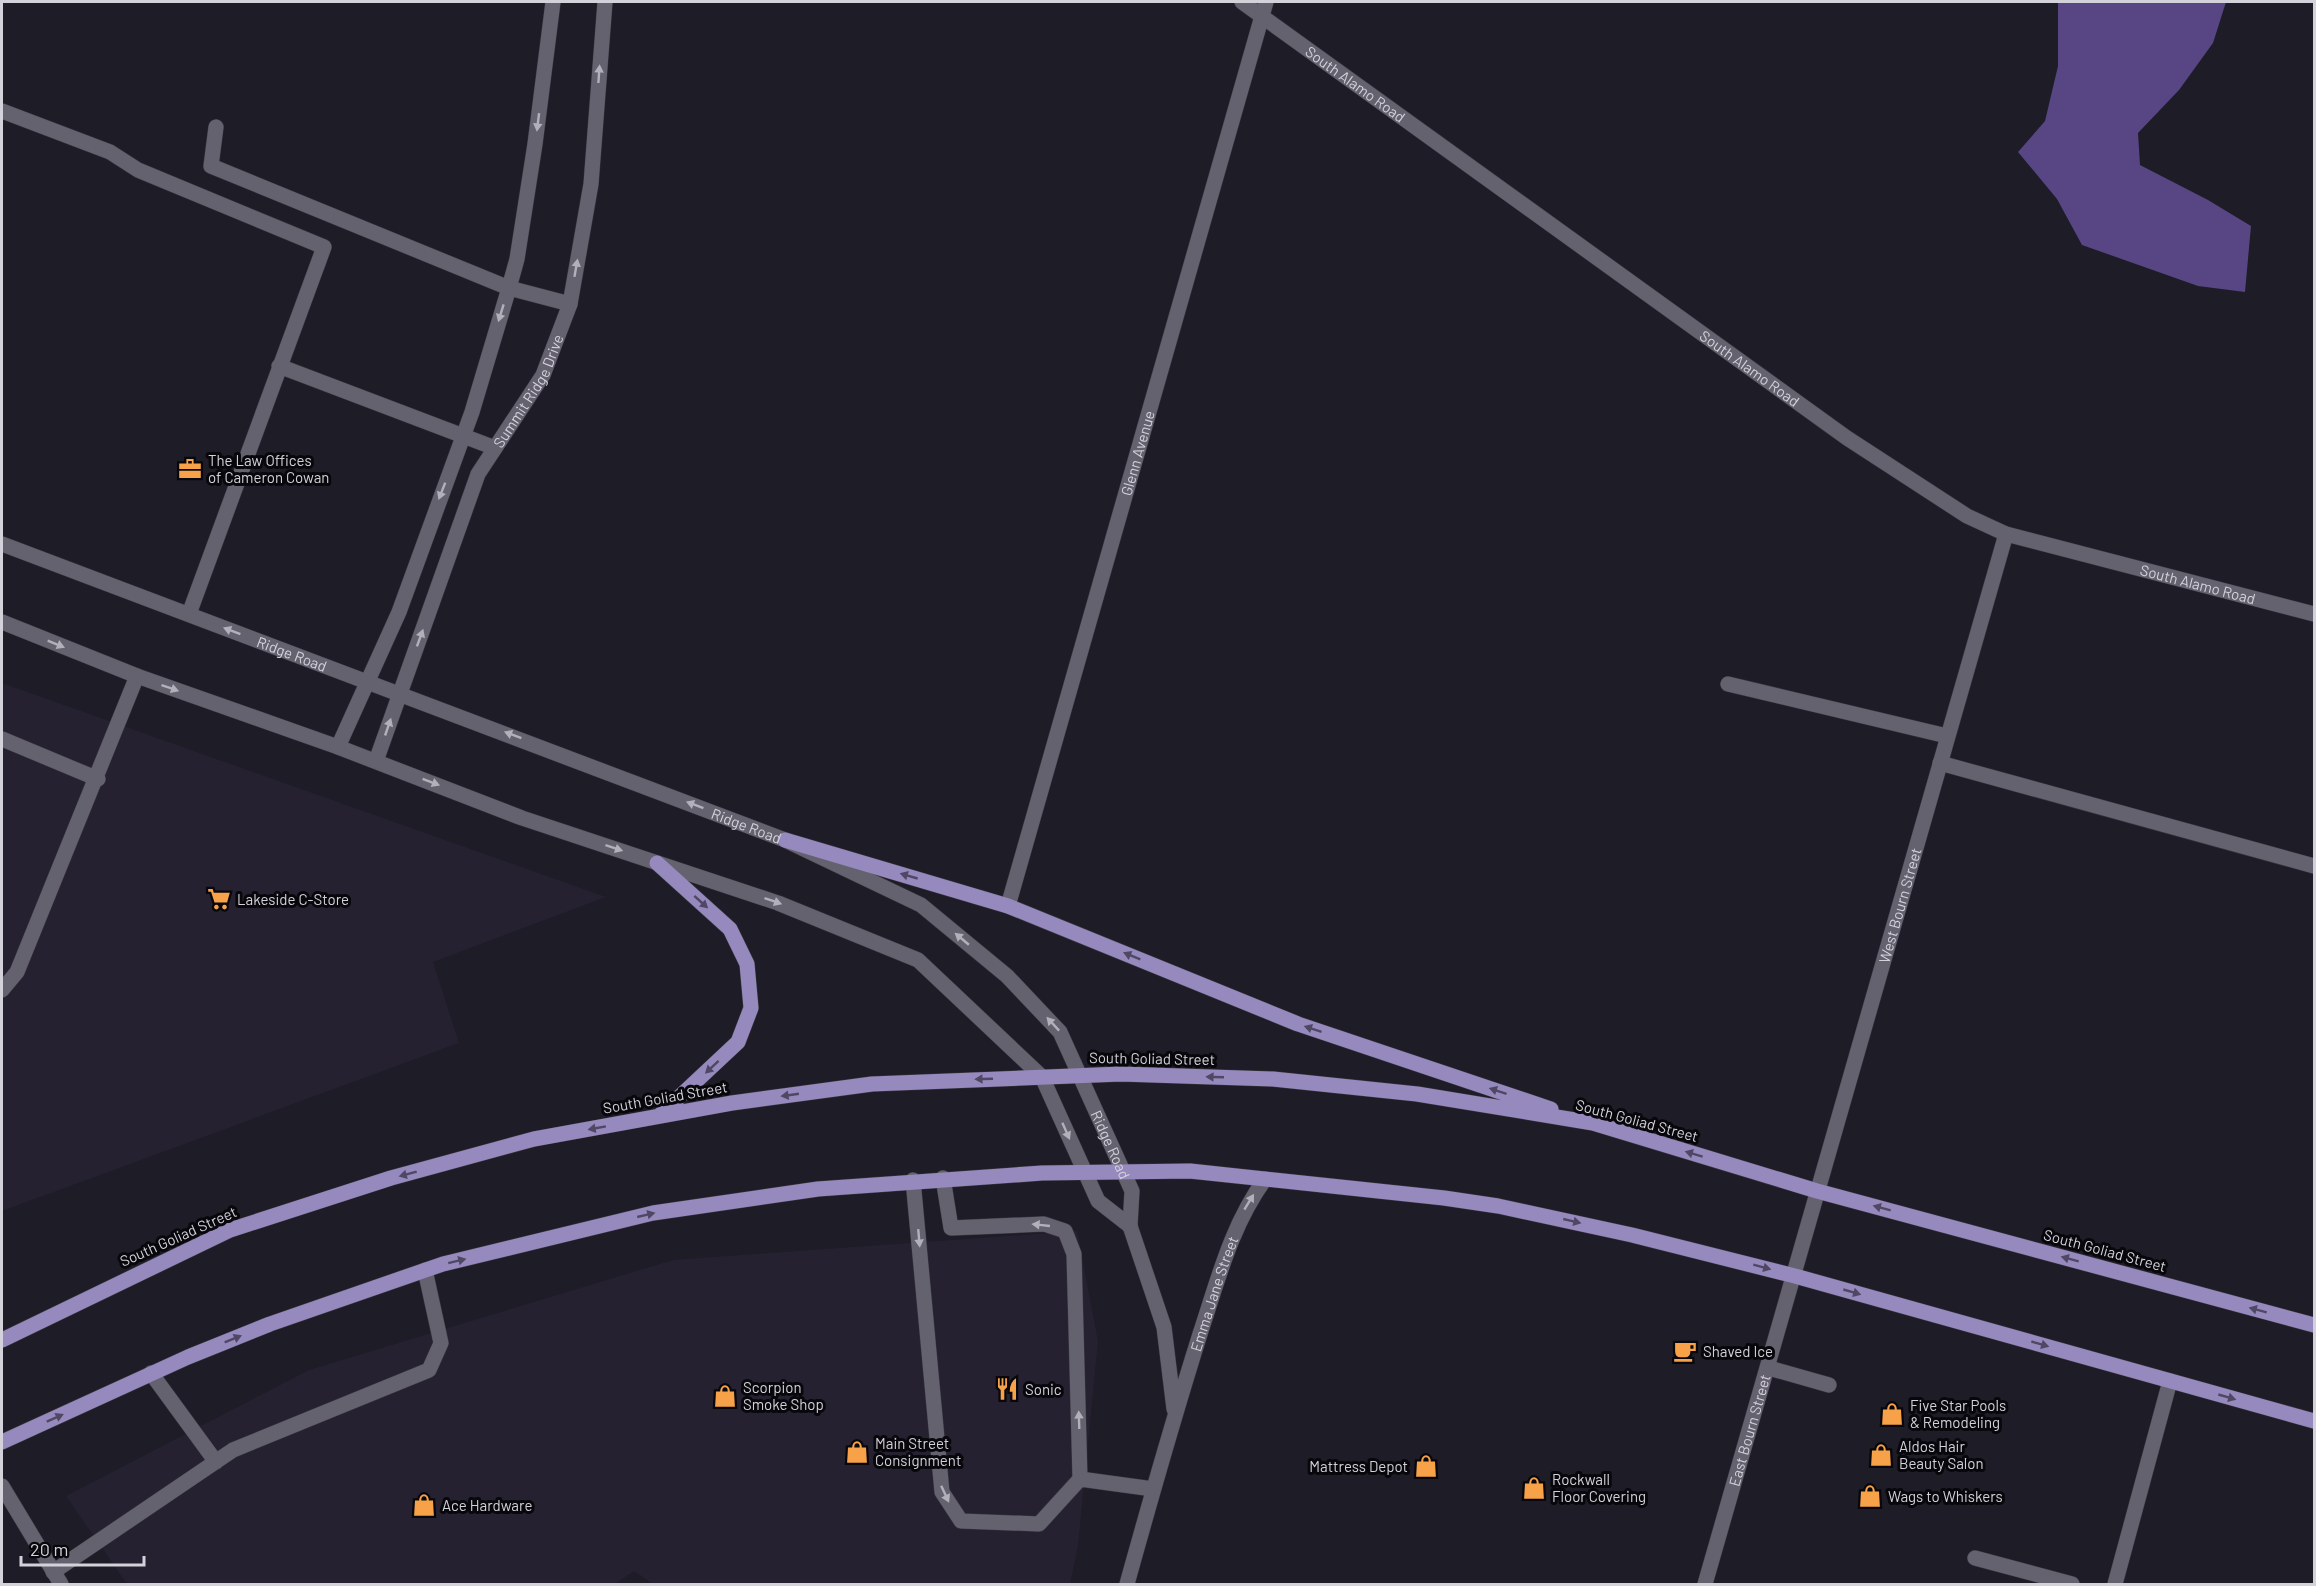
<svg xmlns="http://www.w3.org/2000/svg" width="2316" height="1586" viewBox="0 0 2316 1586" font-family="Barlow,sans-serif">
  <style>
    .built { fill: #252131 }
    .forest { fill: #574683 }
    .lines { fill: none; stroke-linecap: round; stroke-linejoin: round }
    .lane-casing { stroke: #39373f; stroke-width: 16 }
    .street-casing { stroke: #39373f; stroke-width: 16 }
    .secondary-casing { stroke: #39373f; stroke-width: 16 }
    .primary-casing { stroke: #39373f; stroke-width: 16 }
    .lane { stroke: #65626f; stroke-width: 15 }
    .street { stroke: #65626f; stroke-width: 15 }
    .secondary { stroke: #65626f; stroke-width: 15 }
    .primary { stroke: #9689be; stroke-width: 15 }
    .oneway { fill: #b2b0b9 }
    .oneway2 { fill: #4f4864 }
    .labels { text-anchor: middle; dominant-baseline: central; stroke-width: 6; stroke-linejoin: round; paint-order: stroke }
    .street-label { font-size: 15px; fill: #d3d1d9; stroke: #08070b }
    .poi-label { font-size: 15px; fill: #d3d1d9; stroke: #08070b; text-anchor: start }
  </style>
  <rect width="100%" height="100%" fill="#1e1c26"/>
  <path class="built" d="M2 683 606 897 433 962 459 1043 2 1211Z
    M1077 1231 1098 1341 1078 1546 1070 1584H653L634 1571 615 1584H127L66 1496 309 1370 673 1260Z"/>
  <path class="forest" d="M2058 2H2226L2213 43 2179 90 2138 133 2140 165 2208 200 2251 226 2245 292 2198 286 2082 245 2057 199 2018 152 2045 121 2058 66Z"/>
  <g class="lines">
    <g class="lane-casing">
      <path id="lane" d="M2 111 110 152 138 170 324 247 189 614
        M216 127 211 166 509 288 570 304
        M279 366 495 448
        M1728 684 1947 736
        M2 739 98 779
        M1940 763 2314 866
        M2 990 17 972 137 676
        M913 1180 942 1492 961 1521 1039 1524 1080 1479 1074 1254 1065 1231 1044 1224 951 1228 943 1178
        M1769 1368 1829 1385
        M151 1373 216 1462
        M1080 1479 1153 1489
        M1975 1558 2072 1584
        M53 1572 233 1450 429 1370 441 1343 425 1270
        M2115 1584 2170 1381"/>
    </g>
    <g class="street-casing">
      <g id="street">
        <path id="s1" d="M1242 2 1847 438 1967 516 2006 534 2314 614"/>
        <path id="s2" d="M1008 906 1266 2"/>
        <path d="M1130 1226 1164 1327 1174 1409"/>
        <path d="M2 1486 61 1584"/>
        <path id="s3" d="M1127 1584C1150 1501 1174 1417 1200 1334 1218 1280 1231 1226 1265 1179"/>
        <path id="s4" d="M1705 1584 2006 534"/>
      </g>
    </g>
    <g class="secondary-casing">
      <g id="secondary">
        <path id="s5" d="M2 544 785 840 921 905 1007 976 1060 1032 1132 1191 1130 1226"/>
        <path d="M2 622 137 676 338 747 522 818 778 903 918 960 1042 1077 1098 1201 1130 1226"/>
        <path d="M338 747 399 612 472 412 509 288 517 259 535 144 553 2"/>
        <path id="s6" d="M376 761 478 474 543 375 570 304 591 184 605 2"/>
      </g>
    </g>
    <g class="primary-casing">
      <path id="primary" d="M785 840 1008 906 1298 1024 1551 1109
        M657 863 730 929 747 964 751 1008 738 1042 659 1116
        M2 1340 230 1230 391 1178 534 1139 732 1103 872 1084 1121 1074 1273 1079 1417 1094 1593 1123 1817 1191 2314 1325
        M2 1442 188 1357 270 1324 443 1264 653 1213 818 1189 1042 1173 1190 1171 1444 1198 1498 1206 1632 1235 1795 1276 2314 1421"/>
    </g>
    <use href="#lane" class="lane"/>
    <use href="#street" class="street"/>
    <use href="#secondary" class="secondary"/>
    <use href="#primary" class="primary"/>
  </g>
  <defs><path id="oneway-solid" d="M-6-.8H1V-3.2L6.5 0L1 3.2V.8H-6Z" transform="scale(1.5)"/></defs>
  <g class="oneway">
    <use href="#oneway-solid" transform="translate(599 74) rotate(-86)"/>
    <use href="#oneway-solid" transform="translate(538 122) rotate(97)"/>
    <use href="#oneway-solid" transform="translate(576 268) rotate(-80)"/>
    <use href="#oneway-solid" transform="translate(501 313) rotate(107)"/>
    <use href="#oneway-solid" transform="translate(442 491) rotate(111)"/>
    <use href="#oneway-solid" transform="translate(232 631) rotate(-159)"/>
    <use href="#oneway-solid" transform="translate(420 638) rotate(-70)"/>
    <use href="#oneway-solid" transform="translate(56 644) rotate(22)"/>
    <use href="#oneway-solid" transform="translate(170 688) rotate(19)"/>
    <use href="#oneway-solid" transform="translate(388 727) rotate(-71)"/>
    <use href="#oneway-solid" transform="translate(513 735) rotate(-159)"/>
    <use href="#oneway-solid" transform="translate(431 782) rotate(21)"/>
    <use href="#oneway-solid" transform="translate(695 805) rotate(-159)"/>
    <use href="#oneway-solid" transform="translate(614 848) rotate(18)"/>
    <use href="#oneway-solid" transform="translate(773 901) rotate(19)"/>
    <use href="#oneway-solid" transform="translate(962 939) rotate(-140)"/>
    <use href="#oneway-solid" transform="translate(1053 1024) rotate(-133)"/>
    <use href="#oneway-solid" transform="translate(1066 1131) rotate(66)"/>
    <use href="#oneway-solid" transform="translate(1249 1202) rotate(-59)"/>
    <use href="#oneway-solid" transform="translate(1041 1225) rotate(-174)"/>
    <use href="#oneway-solid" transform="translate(919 1238) rotate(85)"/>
    <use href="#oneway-solid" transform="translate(1079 1420) rotate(-92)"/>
    <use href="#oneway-solid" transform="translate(945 1494) rotate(65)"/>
  </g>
  <g class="oneway2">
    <use href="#oneway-solid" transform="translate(909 876) rotate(-164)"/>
    <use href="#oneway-solid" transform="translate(701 902) rotate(42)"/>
    <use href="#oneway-solid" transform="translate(1132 956) rotate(-158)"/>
    <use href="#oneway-solid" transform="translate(1313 1029) rotate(-162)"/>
    <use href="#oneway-solid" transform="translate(712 1067) rotate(137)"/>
    <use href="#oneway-solid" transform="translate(1215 1077) rotate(-178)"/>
    <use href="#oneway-solid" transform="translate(984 1079) rotate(178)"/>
    <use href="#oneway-solid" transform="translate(1498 1091) rotate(-162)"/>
    <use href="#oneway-solid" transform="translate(790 1095) rotate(172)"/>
    <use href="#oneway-solid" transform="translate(597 1128) rotate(170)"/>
    <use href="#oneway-solid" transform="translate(1694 1154) rotate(-163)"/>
    <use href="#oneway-solid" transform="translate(408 1174) rotate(165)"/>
    <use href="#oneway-solid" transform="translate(1882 1208) rotate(-165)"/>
    <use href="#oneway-solid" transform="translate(646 1215) rotate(-13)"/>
    <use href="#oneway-solid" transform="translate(1572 1221) rotate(13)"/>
    <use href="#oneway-solid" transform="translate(2070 1259) rotate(-165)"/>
    <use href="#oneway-solid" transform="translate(457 1261) rotate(-14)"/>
    <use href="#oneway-solid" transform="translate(1762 1267) rotate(15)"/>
    <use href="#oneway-solid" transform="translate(1852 1292) rotate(16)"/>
    <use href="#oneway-solid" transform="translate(2258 1310) rotate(-165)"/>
    <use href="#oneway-solid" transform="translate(233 1339) rotate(-22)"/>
    <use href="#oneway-solid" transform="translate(2040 1344) rotate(16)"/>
    <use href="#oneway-solid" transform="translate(2227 1397) rotate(16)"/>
    <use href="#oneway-solid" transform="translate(55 1418) rotate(-24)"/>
  </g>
  <defs>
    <g id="office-bare" transform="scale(1.8)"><path d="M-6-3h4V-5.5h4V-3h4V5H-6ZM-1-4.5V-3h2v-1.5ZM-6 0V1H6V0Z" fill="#f7a149" stroke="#08070b" stroke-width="2.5" paint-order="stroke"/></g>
    <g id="supermarket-bare" transform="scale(1.8)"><path d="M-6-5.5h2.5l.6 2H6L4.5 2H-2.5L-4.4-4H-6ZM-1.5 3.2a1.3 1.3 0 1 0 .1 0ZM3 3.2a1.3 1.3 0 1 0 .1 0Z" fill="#f7a149" stroke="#08070b" stroke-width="2.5" paint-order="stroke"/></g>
    <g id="cafe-bare" transform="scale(1.8)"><path d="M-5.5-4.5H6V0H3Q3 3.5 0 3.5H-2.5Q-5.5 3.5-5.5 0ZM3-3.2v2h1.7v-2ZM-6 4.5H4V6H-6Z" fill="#f7a149" stroke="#08070b" stroke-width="2.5" paint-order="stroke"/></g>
    <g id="restaurant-bare" transform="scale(1.8)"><path d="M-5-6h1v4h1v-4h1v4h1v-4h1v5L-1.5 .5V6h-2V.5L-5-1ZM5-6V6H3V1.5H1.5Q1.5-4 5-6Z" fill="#f7a149" stroke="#08070b" stroke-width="2.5" paint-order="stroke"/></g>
    <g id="shop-bare" transform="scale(1.8)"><path d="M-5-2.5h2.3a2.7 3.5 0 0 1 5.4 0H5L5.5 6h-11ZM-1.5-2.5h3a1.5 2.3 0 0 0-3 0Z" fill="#f7a149" stroke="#08070b" stroke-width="2.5" paint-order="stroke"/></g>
  </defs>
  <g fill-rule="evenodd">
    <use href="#office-bare" x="190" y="469"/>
    <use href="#supermarket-bare" x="219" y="899"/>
    <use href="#cafe-bare" x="1685" y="1351"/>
    <use href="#restaurant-bare" x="1007" y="1389"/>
    <use href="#shop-bare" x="725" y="1396"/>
    <use href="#shop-bare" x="1892" y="1414"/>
    <use href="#shop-bare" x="857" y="1452"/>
    <use href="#shop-bare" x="1881" y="1455"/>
    <use href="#shop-bare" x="1426" y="1466"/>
    <use href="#shop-bare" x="1534" y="1488"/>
    <use href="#shop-bare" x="1870" y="1496"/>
    <use href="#shop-bare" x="424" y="1505"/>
  </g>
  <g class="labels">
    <g class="street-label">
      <text stroke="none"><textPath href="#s1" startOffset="140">South Alamo Road</textPath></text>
      <text stroke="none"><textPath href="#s1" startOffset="626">South Alamo Road</textPath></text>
      <text stroke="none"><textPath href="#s6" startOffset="402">Summit Ridge Drive</textPath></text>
      <text stroke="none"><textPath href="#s2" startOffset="471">Glenn Avenue</textPath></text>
      <text stroke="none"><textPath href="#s1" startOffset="1130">South Alamo Road</textPath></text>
      <text stroke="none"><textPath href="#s5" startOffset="310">Ridge Road</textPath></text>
      <text stroke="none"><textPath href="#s5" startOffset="796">Ridge Road</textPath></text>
      <text stroke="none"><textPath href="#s4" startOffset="706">West Bourn Street</textPath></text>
      <text transform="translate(1152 1058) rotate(1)">South Goliad Street</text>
      <text transform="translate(665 1097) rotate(-10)">South Goliad Street</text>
      <text transform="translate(1637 1120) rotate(15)">South Goliad Street</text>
      <text stroke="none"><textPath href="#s5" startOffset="1300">Ridge Road</textPath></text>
      <text transform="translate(178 1236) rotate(-24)">South Goliad Street</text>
      <text transform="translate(2105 1250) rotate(15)">South Goliad Street</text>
      <text stroke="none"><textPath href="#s3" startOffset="303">Emma Jane Street</textPath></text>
      <text stroke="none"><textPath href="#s4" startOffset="160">East Bourn Street</textPath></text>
    </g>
    <g class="poi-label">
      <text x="208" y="460">The Law Offices<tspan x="208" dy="17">of Cameron Cowan</tspan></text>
      <text x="237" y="899">Lakeside C-Store</text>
      <text x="1703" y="1351">Shaved Ice</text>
      <text x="743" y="1387">Scorpion<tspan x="743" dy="17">Smoke Shop</tspan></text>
      <text x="1025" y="1389">Sonic</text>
      <text x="1910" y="1405">Five Star Pools<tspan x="1910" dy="17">&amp; Remodeling</tspan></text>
      <text x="875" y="1443">Main Street<tspan x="875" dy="17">Consignment</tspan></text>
      <text x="1899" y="1446">Aldos Hair<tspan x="1899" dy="17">Beauty Salon</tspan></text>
      <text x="1408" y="1466" text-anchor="end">Mattress Depot</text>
      <text x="1552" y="1479">Rockwall<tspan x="1552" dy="17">Floor Covering</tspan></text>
      <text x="1888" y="1496">Wags to Whiskers</text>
      <text x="442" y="1505">Ace Hardware</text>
    </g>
  </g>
  <rect width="2316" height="1586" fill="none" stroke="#d3d1d9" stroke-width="6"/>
  <path d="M21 1556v9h123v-9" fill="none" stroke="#d3d1d9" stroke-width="3"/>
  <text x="30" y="1556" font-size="18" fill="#d3d1d9" stroke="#08070b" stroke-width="4.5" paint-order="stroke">20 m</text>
</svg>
